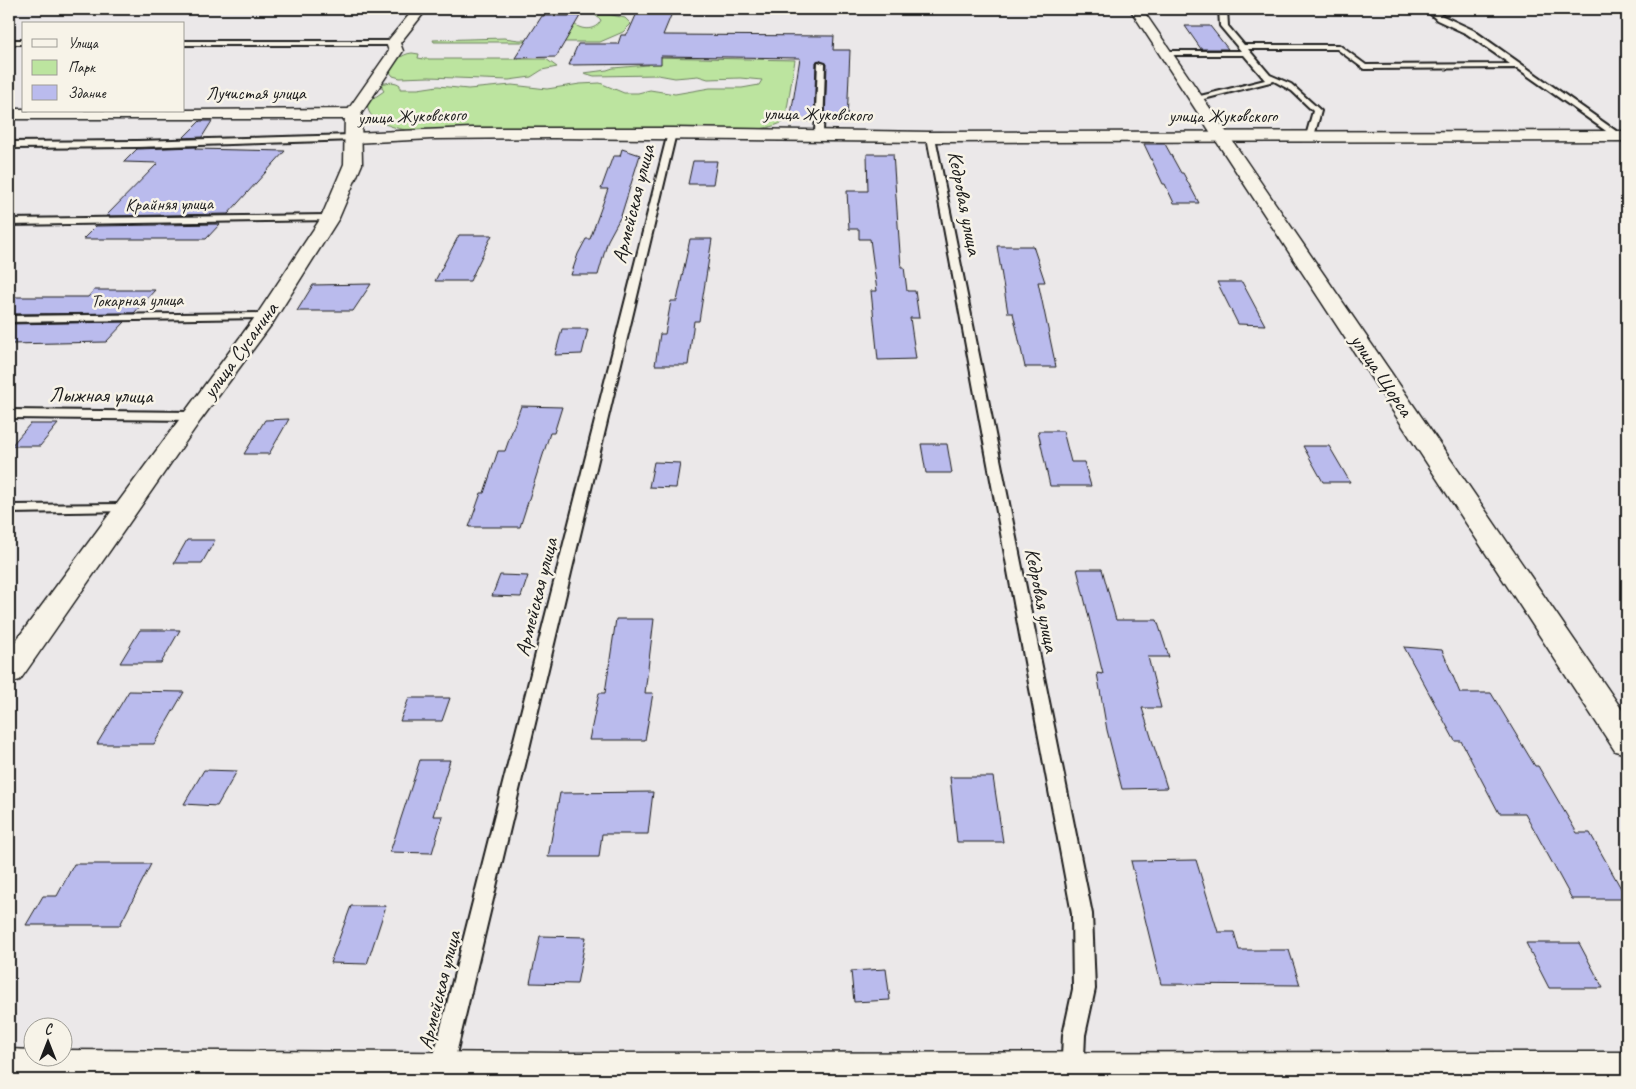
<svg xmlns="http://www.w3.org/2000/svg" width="1636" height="1089" viewBox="0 0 1636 1089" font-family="Caveat,sans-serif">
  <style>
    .green { fill: #bce49f; stroke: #6c805e }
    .building { fill: #babbed; stroke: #1c1c1c }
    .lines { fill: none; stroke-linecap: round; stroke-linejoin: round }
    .service-casing { stroke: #1c1c1c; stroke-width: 4 }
    .minor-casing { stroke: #1c1c1c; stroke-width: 3 }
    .tertiary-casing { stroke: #1c1c1c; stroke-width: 3 }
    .service { fill: #f7f3e8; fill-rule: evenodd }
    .minor { fill: #f7f3e8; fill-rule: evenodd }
    .tertiary { fill: #f7f3e8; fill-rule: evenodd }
    .labels { text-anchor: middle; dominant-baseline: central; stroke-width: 5; stroke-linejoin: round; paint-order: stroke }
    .far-street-label { font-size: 18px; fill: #1c1c1c; stroke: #f7f3e8 }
    .street-label { font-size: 21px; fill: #1c1c1c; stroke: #f7f3e8 }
  </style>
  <rect width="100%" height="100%" fill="#ebe8e9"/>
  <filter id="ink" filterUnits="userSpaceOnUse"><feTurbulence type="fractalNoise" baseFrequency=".02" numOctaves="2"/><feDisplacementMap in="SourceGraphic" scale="10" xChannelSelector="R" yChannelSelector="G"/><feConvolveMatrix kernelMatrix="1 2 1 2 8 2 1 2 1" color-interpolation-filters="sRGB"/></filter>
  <g filter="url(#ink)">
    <path class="green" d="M600 12 625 18 631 24 623 32 600 42H434L433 40 504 38 519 40H557L573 23C581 31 596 31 601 20L594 14Z
      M412 53 419 54 418 58 424 59H546L557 67 542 70 531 77 509 80 429 77 400 78 393 76 389 71C394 62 401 54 412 53Z
      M652 57 795 60 785 121C757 137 711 127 680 128 589 129 499 130 409 131 394 127 364 122 368 102L384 91 382 88V84C389 82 395 81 400 85V89H418L438 86 468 89 512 85 547 89 580 84 600 83 624 93H638L650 90 675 94 710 88H742L759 85 762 80 740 78 708 79 698 76 675 78 658 75 594 76 584 73 607 70 613 68 648 65Z"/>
    <path class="building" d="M637 13H672L663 35 834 36 833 50H850L847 122 825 121 827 64 819 60 816 62 814 121H790L800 58 661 56V64L569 65 578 44H618L621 35H626L629 31Z
      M542 16H580L556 57 515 58Z
      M1185 26H1210L1228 49H1201Z
      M200 121H212L202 137 183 138Z
      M1144 144H1165L1181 173H1183L1199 203H1174L1165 184H1163Z
      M196 147 195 149 285 151 228 214 106 216 158 163 124 162 137 149Z
      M622 149 640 155 621 216 608 240 598 275H571L578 254 586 239H590L608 189H601L613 156H620Z
      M867 154H893L901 267H904L907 291H915L919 318H910L916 359 878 360 871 291H877L870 239H859V229H849L847 191H868Z
      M693 161H717L713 184H688Z
      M220 224 206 239H83L96 226Z
      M459 235H492L470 281H435Z
      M690 239H712L699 321H694L688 365H655L660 334H665L671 301H677Z
      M997 246H1033L1045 282H1038L1056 367H1025L1013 313H1008Z
      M1217 282H1242L1265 325 1238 324Z
      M371 284 353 311H297L313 285Z
      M94 290H155L134 313 9 314V297H88Z
      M125 322 106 342 9 344V324Z
      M562 329H588L582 354 555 355Z
      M521 406 562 407 554 433H550L520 527H469L481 493H484L498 451H505Z
      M289 419 269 454H244L265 420Z
      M30 424H58L40 446H11Z
      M1038 431H1063L1071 462H1084L1091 486H1050Z
      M921 444H947L952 473H926Z
      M1303 446H1329L1350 482H1323Z
      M654 462 680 463 676 488 649 487Z
      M187 540H215L202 563H174Z
      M1077 569H1102L1116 620H1157L1169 657H1148L1161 708H1142L1167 788 1122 789 1107 730 1097 673 1103 674Z
      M500 575 528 576 521 597 492 596Z
      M616 619H654L645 693H653L645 740H589L599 693H605Z
      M140 630H180L161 663H120Z
      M1404 647 1442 650 1460 693H1491L1535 766H1538L1577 833H1590L1627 899H1572L1525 813H1499L1461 741H1455Z
      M129 691 184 692 154 744H97Z
      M409 698H450L442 721H400Z
      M420 760H450L433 816H443L432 853 390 852Z
      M204 770 237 771 217 806 184 804Z
      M950 777H993L1003 842H957Z
      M653 792 648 834H602L599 857H548L560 793Z
      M1196 860 1218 932H1234L1239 950H1289L1300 985 1161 984 1131 861Z
      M74 864H151L120 925H26L43 896H57Z
      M351 906H386L367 964 330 963Z
      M540 936 586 937 577 984 530 983Z
      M1526 943H1579L1603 988H1549Z
      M886 969 890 1000 854 1002 851 971Z"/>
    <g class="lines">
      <g class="service-casing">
        <path id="service" d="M1219 9H1227L1228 26 1244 45H1339L1366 65 1510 64 1467 34 1437 20 1425 9H1433L1443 16 1473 30 1623 136 1619 139 1616 138 1517 68 1364 69 1337 49H1248L1270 75 1291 84 1321 111 1314 136 1310 139 1307 138 1306 136 1313 111 1292 91 1274 81 1196 101 1192 98 1265 80 1244 55H1166L1162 53 1166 51H1241L1220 26Z
          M9 40H24V44H9Z
          M184 41H393L397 43 393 45H184Z
          M818 62 825 64 823 133 819 136 815 133Z
          M672 130 676 133 452 1071 449 1079 445 1080 433 1079 430 1071 668 133Z
          M931 134 935 137 1092 914 1095 989 1085 1035 1083 1080H1061L1063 1035 1073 989 1072 914 927 137Z
          M352 135 355 136V140L137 147 9 148V142L137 141Z
          M330 215 335 218 334 220 9 225V219Z
          M266 313 270 314 272 316 270 318 9 322V316Z
          M9 410 192 412 199 416 192 420 9 418Z
          M126 504 131 505 133 508 131 511 9 513V505Z"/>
      </g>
      <g class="minor-casing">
        <path id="minor" d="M9 109H24V111L353 109 359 111 361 114 359 117 353 119H9Z
          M472 128H673L931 132 1627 131V141L931 142 553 138 432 139 352 143 346 141 344 138 346 135 352 133Z"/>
      </g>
      <g class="tertiary-casing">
        <path id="tertiary" d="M414 9H427L400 43 403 51 361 114 362 164 339 218 274 321 200 421 20 680 9 683V650L258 313 321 218 344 164 345 114 389 51 386 43Z
          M1130 9H1142L1627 717V754L1615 751Z
          M9 1049 32 1050V1056H62V1050L565 1053 1627 1052V1080H9Z"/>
      </g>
      <use href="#service" class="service"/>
      <use href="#minor" class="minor"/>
      <use href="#tertiary" class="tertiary"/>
    </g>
  </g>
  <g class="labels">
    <g class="far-street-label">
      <text x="256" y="93">Лучистая улица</text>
      <text transform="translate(818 114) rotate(1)">улица Жуковского</text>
      <text transform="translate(412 116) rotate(-2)">улица Жуковского</text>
      <text x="1223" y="116">улица Жуковского</text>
      <text transform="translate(169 204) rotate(-1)">Крайняя улица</text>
      <text transform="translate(137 300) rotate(-1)">Токарная улица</text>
    </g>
    <g class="street-label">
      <text transform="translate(965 203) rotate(79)">Кедровая улица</text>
      <text transform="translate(633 204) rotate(-76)">Армейская улица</text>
      <text transform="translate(240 350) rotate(-54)">улица Сусанина</text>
      <text transform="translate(1382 375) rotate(56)">улица Щорса</text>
      <text transform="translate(101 395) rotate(1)">Лыжная улица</text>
      <text transform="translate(536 597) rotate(-76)">Армейская улица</text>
      <text transform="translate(1042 600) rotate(79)">Кедровая улица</text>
      <text transform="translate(439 990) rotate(-76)">Армейская улица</text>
    </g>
  </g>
  <rect width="1636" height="1089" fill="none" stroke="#f7f3e8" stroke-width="30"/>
  <rect x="15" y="15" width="1606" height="1059" fill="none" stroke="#1c1c1c" stroke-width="2" filter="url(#ink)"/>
  <rect x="22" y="22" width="162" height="90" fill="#f7f3e8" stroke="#9f9d96"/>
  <rect x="32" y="39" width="25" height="8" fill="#f7f3e8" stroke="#9f9d96"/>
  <text x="68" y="48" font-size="15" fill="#1c1c1c">Улица</text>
  <rect x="32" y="60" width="25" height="15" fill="#bce49f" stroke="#9f9d96"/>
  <text x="68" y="72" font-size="15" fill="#1c1c1c">Парк</text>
  <rect x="32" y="85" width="25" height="15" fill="#babbed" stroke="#9f9d96"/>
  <text x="68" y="98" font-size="15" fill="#1c1c1c">Здание</text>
  <g transform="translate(48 1042)"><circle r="24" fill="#f7f3e8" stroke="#9f9d96"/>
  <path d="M0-4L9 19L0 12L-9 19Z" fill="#1c1c1c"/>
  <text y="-8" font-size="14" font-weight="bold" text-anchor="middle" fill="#1c1c1c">С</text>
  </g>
</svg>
